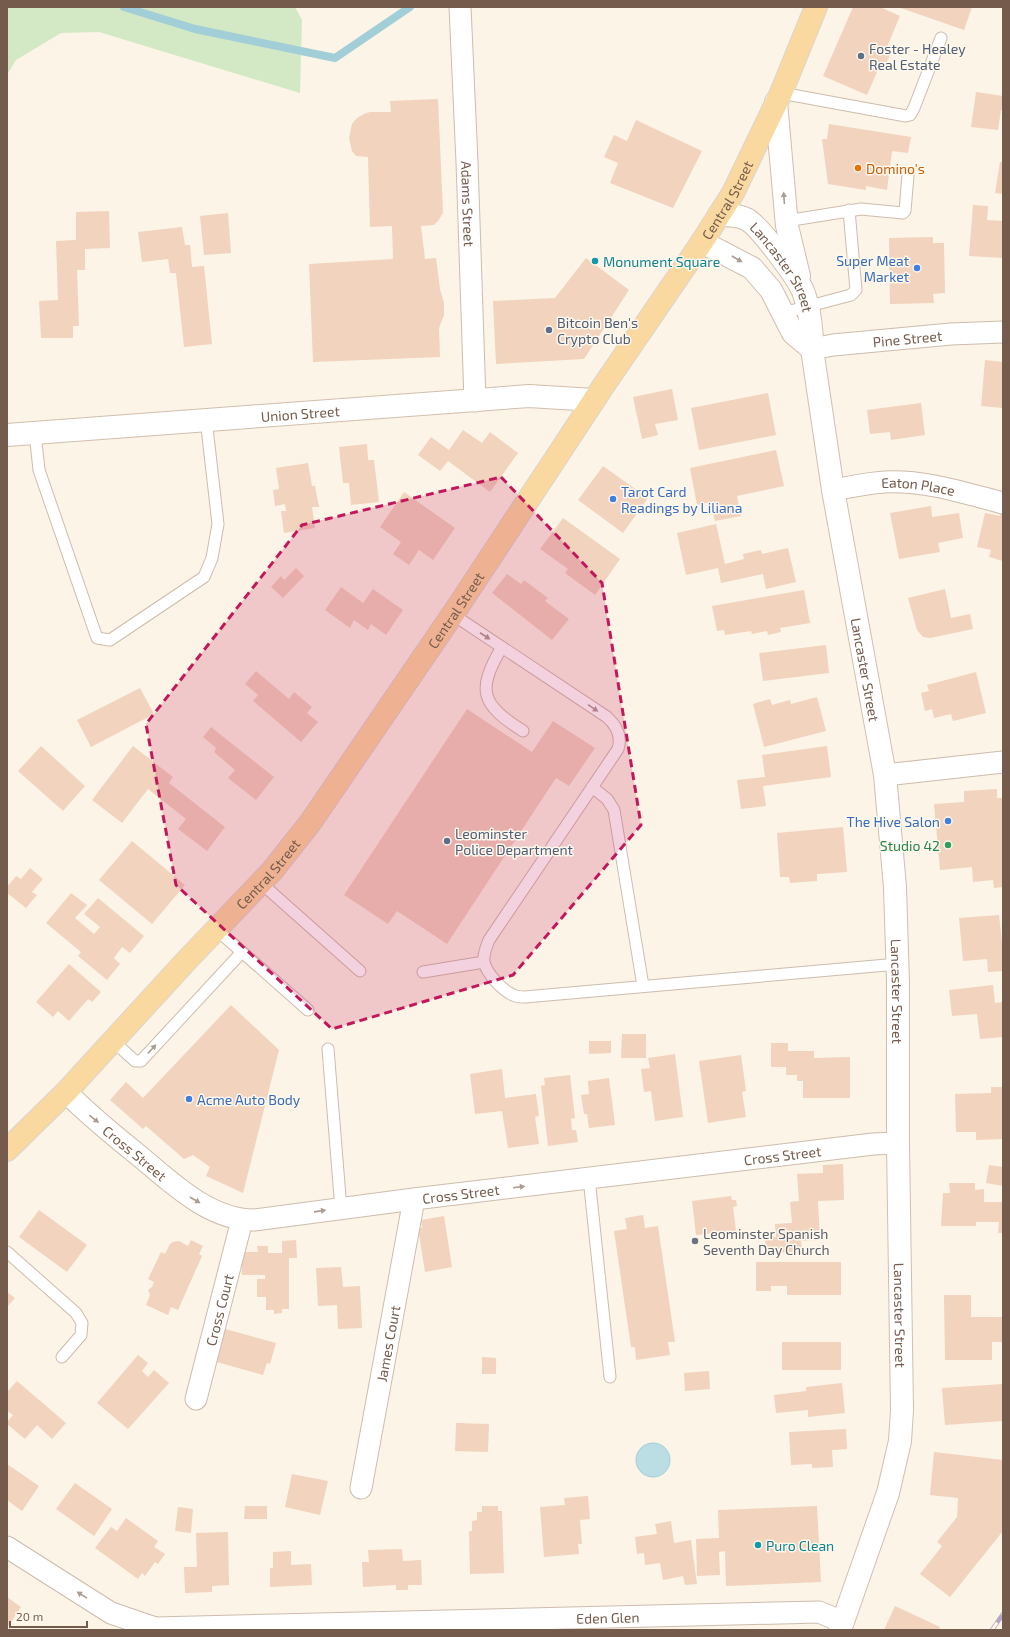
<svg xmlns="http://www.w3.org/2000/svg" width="1010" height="1637" viewBox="0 0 1010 1637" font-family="'Exo 2',sans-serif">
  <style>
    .green { fill: #d3e9c5 }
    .water { fill: #bbdee5; stroke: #a1ced7 }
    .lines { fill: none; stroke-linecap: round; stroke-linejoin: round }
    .stream { stroke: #a1ced7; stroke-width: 8 }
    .building { fill: #f1d3be }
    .lane-casing { stroke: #cebcad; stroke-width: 13 }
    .street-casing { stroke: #cebcad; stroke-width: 23 }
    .secondary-casing { stroke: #d2bead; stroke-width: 24 }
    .primary-casing { stroke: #dbd4d0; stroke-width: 24 }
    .lane { stroke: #fff; stroke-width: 11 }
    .street { stroke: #fff; stroke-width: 21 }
    .secondary { stroke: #fff; stroke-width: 22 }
    .primary { stroke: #f9d9a0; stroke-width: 22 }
    .rail-casing { stroke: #b7a4c6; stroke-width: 4.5 }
    .rail { stroke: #fff8ed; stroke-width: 3; stroke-dasharray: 9; stroke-linecap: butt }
    .oneway { fill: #ac9d93 }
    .marked { fill: #c2185b; fill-opacity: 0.2; stroke: #c2185b; stroke-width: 3; stroke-dasharray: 8 5; stroke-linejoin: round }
    .service-dot { fill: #5c6f8a; stroke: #fff8ed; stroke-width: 1.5 }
    .food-dot { fill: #e8710a; stroke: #fff8ed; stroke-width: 1.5 }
    .culture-dot { fill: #0f9aa8; stroke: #fff8ed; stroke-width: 1.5 }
    .shop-dot { fill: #3f7fe0; stroke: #fff8ed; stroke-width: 1.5 }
    .leisure-dot { fill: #2e9e5b; stroke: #fff8ed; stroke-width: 1.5 }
    .worship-dot { fill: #6b7280; stroke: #fff8ed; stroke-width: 1.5 }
    .labels { text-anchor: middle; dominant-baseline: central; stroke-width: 3; stroke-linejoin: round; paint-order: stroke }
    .service-label { font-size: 14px; fill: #4e5e75; stroke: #fff8ed; text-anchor: start }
    .food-label { font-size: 14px; fill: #c56008; stroke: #fff8ed; text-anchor: start }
    .street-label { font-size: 14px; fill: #755b4b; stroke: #fff8ed }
    .shop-label { font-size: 14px; fill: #366cbe; stroke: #fff8ed; text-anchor: end }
    .culture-label { font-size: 14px; fill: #0d838f; stroke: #fff8ed; text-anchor: start }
    .leisure-label { font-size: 14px; fill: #27864d; stroke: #fff8ed; text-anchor: end }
    .worship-label { font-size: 14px; fill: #5b616d; stroke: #fff8ed; text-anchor: start }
  </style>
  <rect width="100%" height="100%" fill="#fcf4e6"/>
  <path class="green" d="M7 7H295L302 20 300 93 99 32 61 33 16 60 7 75Z"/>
  <path class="water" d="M636 1460a17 17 0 1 1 34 0a17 17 0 1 1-34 0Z"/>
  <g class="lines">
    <path class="stream" d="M124 7 195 29 335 58 410 7"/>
  </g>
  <path class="building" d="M853 7H880L900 16 887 47 893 49 885 65 881 63 867 95 823 76Z
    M898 7H972L964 30Z
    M976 92 1003 96V110H1001L998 130 971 127Z
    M438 99 443 213 438 221 434 225 421 226 425 259 436 258 440 289 444 303V315L439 328 440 357 313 362 309 264 393 259 392 226 370 227 368 157 356 156 352 151 349 138 352 124 357 118 364 114 370 112H391L390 101Z
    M636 120 702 151 673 208 610 183 618 163 604 157 614 135 627 141Z
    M829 124 911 137 908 153 892 151 887 190 866 186V190L828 184 822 139H827Z
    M1000 162H1003V194L995 193Z
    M973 205 988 206 987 220 1003 221V258L969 256Z
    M109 211 110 248 85 249V270H77L79 326H73V338H41L39 301 58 300 56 241 76 240V212Z
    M228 213 231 253 204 255 200 216Z
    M182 227 185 245H190L192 267 204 266 212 344 184 347 176 273H170L168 259 142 262 138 232Z
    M933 237V243H944L945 293 933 294 934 303 890 304 889 238Z
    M586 258 629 290 584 359 496 364 493 301 555 298Z
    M985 360 1003 362V408L981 406Z
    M672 389 678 420 655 424 658 435 642 439 633 397Z
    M768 393 776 435 699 450 691 408Z
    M921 403 925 435 891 440 890 432 870 434 867 410Z
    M463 430 482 443 490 432 518 453 490 492 448 461 440 471 418 455 431 437 449 450Z
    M367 444 368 460H374L379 502 351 505 349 483H343L339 447Z
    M776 450 784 486 737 496 741 516 715 521 711 502 697 505 690 468Z
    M308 463 312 486H315L319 507H312L315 528 284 533 281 511H286L285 504 275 506 273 490 279 489 276 468Z
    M603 466 648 498 623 533 578 500Z
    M404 492 455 528 433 560 419 550 409 565 393 554 401 542 380 527Z
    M931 506 932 517 959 513 963 538 938 543 940 552 899 559 890 513Z
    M1001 511H1003V561L989 557 991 550 977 547 985 513 1000 516Z
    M563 518 620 559 595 595 565 573 568 569 540 549Z
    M716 524 725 564 744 559 743 554 761 550 762 554 788 548 796 582 766 589 763 574 721 583 718 568 686 575 677 533Z
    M296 568 304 576 283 598 271 587 281 576 284 580Z
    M507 574 521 584 524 580 548 598 545 601 569 619 552 640 492 593Z
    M341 587 363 603 373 589 403 610 386 635 371 624 368 630 354 620 350 628 325 610Z
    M945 589 951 618 970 614 973 629 930 638 923 637 917 630 908 598Z
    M804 590 810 623 780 628 781 632 768 635 767 631 752 634 751 631 725 635 724 630 717 631 712 606Z
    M826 645 829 673 763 681 759 653Z
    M256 671 289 699 294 692 312 707 307 713 318 722 301 742 253 701 258 695 245 684Z
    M976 672 986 713 953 721 951 714 934 718 932 709 925 711 921 693 929 691 927 685Z
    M140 688 154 714 91 747 77 720Z
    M817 697 826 731 764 747 753 704 770 699 772 705 790 700 791 704Z
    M467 709 532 752 553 721 595 748 569 786 556 778 447 944 397 911 388 924 344 895Z
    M211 727 274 777 256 800 228 778 235 770 214 752 216 748 203 737Z
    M41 746 85 786 63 811 18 771Z
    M133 746 173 777 169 783 225 827 207 851 178 829 186 819 148 789 122 823 92 800Z
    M827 746 831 777 763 786 766 806 741 809 737 780 765 777 762 755Z
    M997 789V798H1003V887L994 888 993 880 973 882 972 867 940 870 934 804 964 802V791Z
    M843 827 847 872 817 874V881L790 883 789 877H780L777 833Z
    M132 841 185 885 152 924 99 880Z
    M30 868 43 879 32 892 37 895 26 908 7 893V887L16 876 21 879Z
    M71 893 87 905 75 918 94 934 100 927 84 914 98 898 144 936 130 953 122 947 114 958 120 964 107 980 78 956 81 952 46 923Z
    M999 915 1002 942H1003V971L988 972 987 959 963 961 959 918Z
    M69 964 101 992 92 1002 88 999 69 1021 58 1011 53 1017 36 1002Z
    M993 985 995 1003 1003 1002V1037L980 1039 977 1014 952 1016 949 990Z
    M231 1005 279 1050 243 1193 206 1176 210 1167 193 1155 184 1159 146 1126 143 1129 110 1100 126 1082 143 1098Z
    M622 1034H646V1058H621Z
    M589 1041H611V1053L589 1054Z
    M771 1043H788V1051H814V1058L850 1057V1098H803V1081H797V1075H786V1067H771Z
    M675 1054 683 1117 655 1121 651 1091 644 1092 641 1069 650 1068 648 1058Z
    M741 1055 746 1091 742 1092 746 1117 708 1123 699 1061Z
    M502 1069 505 1098 536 1094 539 1116 535 1117 539 1144 508 1148 502 1111 475 1114 470 1074Z
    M570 1075 575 1118 571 1119 572 1130H576L578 1142 548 1146 541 1086 545 1085 544 1078Z
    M609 1078 615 1125 589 1128 587 1114H584L581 1095 589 1094 588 1081Z
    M991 1087H1003V1139L976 1140V1132H956L955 1094 991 1093Z
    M843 1164 844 1200 818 1201 820 1240 801 1241 802 1252 766 1253 765 1237H776L775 1224 792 1223 790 1202 799 1201 797 1174 823 1173V1165Z
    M989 1165 1003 1167V1186L986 1183Z
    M949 1183H975V1190L984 1189V1202H1003V1233H998L999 1222H976V1226H941L943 1193H950Z
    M731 1196 732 1200H736L737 1206 733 1207 736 1231 696 1235 692 1201Z
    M39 1210 87 1245 67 1272 19 1237Z
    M643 1215 645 1228 658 1226 675 1342H668L670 1355 636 1360 635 1347H631L614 1231 627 1229 625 1218Z
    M444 1216 452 1267 425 1272 418 1228H422L421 1220Z
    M191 1240 203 1246 199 1254 202 1256 178 1310 171 1307 168 1315 146 1305 150 1295 148 1290 152 1287 154 1282 148 1279 161 1252 165 1254 170 1244 173 1242 179 1241 188 1246Z
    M296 1240 297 1258H289V1309H282V1313L274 1314V1310H266V1297H257V1279H265V1275H242V1252H258L257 1246H268V1253H282V1241Z
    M756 1262H841V1295H787V1286H771V1291H756Z
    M341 1267 343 1287 360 1286 362 1328 338 1329 337 1305 318 1306 316 1268Z
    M7 1292 15 1298 7 1307Z
    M944 1295H971V1317H1003V1342H992V1360H945Z
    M222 1328 276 1343 270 1364 267 1363 263 1375 213 1361Z
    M782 1342H841V1370H782Z
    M138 1355 148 1363 142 1371 148 1377 154 1370 169 1383 128 1429 97 1403Z
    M482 1357 496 1358V1374H482Z
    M709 1371 710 1389 685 1391 684 1373Z
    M17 1381 66 1423 52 1439 37 1425 25 1439 7 1424V1422L13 1415 7 1411V1392Z
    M842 1383 845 1413 808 1417V1410L776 1413 774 1395 806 1391V1387Z
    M1003 1384V1421L945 1425 942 1388Z
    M456 1423 489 1424 488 1452 455 1451Z
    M846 1429 847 1449 832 1450 833 1467 812 1468V1464L791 1465 789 1432Z
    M934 1452 1003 1460V1531L950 1597 920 1574 942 1546 937 1542 957 1517 958 1498 930 1495Z
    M7 1464 39 1486 22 1511 7 1500Z
    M292 1474 328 1481 320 1515 285 1507Z
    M75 1483 112 1509 94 1536 56 1509Z
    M588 1496 590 1519 580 1520 582 1544H578L579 1554 544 1557 540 1507 565 1505 564 1498Z
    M245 1506H267V1519H244Z
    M482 1506H498V1511H502L504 1573 470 1574 469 1531H472V1521L477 1520V1512H482Z
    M817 1506 821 1582 726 1586 725 1551 719 1552 720 1575 697 1576 696 1539 719 1538 718 1510Z
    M178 1507 193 1509 191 1533 175 1531Z
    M126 1518 158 1541 154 1547 165 1554 158 1564 155 1562 145 1576 142 1573 138 1579 95 1548 111 1527 117 1531Z
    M671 1521 674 1543 691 1540 697 1584 685 1585 683 1576 663 1580 660 1563 645 1565 644 1553 637 1554 635 1537 657 1534 655 1524Z
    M228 1532 229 1585 212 1586V1592L185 1593 184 1567H197L196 1533Z
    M402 1549 403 1561 421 1560 422 1585H408V1590H396V1585L363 1587 362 1562H369L368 1550Z
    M291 1551V1565L311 1564 312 1585 270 1587V1568H273V1552Z
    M7 1597 21 1607 7 1628Z
    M895 1606 940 1627 939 1630H884Z"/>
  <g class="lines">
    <g class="lane-casing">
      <path id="lane" d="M781 93 906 116 910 115 914 108 941 38
        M786 221 861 209 903 213 905 211 908 175
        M783 313 851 295 856 290 849 210
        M35 433 39 470 97 638 110 640 204 577 212 558 218 524 206 419
        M452 614 607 717C617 726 622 736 618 749L489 940C486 947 483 955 484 962 487 974 502 990 513 995 517 997 521 997 525 997L898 964
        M502 647C476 691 481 704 523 731
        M592 787 607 799 614 810 643 986
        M261 883 360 971
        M216 929 308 1010
        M423 972 484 962
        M113 1041 135 1061H141L242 952
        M328 1049 341 1209
        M589 1178 610 1377
        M7 1252 76 1313 82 1323 81 1335 62 1357"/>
    </g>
    <g class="street-casing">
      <g id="street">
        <path id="s1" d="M460 7 467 162 475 401"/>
        <path id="s2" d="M812 349 833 345 951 334 1003 332"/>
        <path id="s3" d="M833 490C850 487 867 483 885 482 925 480 964 493 1003 503"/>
        <path d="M885 775 1003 762"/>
        <path id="s4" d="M66 1092C88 1114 112 1134 137 1154 170 1181 208 1220 254 1220L414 1199 873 1144 898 1143"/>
        <path id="s5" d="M196 1399 242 1220"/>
        <path id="s6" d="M361 1488 414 1199"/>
        <path d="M7 1547 111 1613 155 1628"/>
        <path id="s7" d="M155 1630V1628L819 1612 843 1622"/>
      </g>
    </g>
    <g class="secondary-casing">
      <g id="secondary">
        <path d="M776 102 787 226 799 276"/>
        <path id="s8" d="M719 215C728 215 738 215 746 219 759 225 797 277 803 291 810 309 812 330 812 349L833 490 885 775 895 887 898 983V1143L902 1410 900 1441 888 1493 840 1630"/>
        <path d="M702 242 752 268 771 290 793 333 812 349"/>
        <path id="s9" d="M7 435 529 396 594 400"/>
      </g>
    </g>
    <g class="primary-casing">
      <g id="primary">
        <path id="s10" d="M7 1150 66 1092 187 960 272 871 310 823 457 608 604 385 702 242 733 193 781 93 816 7"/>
      </g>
    </g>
    <use href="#lane" class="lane"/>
    <use href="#street" class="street"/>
    <use href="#secondary" class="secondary"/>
    <use href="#primary" class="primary"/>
    <g class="rail-casing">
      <path id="rail" d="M992 1630 1003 1614"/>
    </g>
    <use href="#rail" class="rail"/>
  </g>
  <defs><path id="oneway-solid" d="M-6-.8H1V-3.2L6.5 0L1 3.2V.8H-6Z"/></defs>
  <g class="oneway">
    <use href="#oneway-solid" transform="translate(784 198) rotate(-94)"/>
    <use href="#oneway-solid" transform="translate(737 259) rotate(30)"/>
    <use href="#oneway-solid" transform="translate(485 636) rotate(33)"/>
    <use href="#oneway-solid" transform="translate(593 708) rotate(34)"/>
    <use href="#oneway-solid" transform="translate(152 1049) rotate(-47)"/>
    <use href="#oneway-solid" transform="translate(94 1119) rotate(39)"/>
    <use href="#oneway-solid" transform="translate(519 1187) rotate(-7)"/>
    <use href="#oneway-solid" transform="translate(195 1200) rotate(30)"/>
    <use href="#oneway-solid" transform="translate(320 1211) rotate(-8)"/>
    <use href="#oneway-solid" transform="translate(82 1595) rotate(-148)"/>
  </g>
  <path class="marked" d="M501 477 602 583 641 825 513 975 332 1029 176 885 146 724 302 525Z"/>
  <g class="service-dot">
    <circle cx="861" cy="56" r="4"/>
    <circle cx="549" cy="330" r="4"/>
    <circle cx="447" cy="841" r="4"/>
  </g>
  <circle class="food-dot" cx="858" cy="168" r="4"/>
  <g class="culture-dot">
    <circle cx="595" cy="261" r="4"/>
    <circle cx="758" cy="1545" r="4"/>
  </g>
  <g class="shop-dot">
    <circle cx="917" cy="268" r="4"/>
    <circle cx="613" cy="499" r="4"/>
    <circle cx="948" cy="821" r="4"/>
    <circle cx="189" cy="1099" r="4"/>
  </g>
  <circle class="leisure-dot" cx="948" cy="845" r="4"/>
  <circle class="worship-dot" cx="695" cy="1241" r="4"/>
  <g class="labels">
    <g class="service-label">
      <text x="869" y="48">Foster - Healey<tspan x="869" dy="16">Real Estate</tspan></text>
      <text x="557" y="322">Bitcoin Ben's<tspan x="557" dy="16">Crypto Club</tspan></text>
      <text x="455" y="833">Leominster<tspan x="455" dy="16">Police Department</tspan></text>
    </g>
    <g class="food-label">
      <text x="866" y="168">Domino's</text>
    </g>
    <g class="street-label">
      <text stroke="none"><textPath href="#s10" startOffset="1196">Central Street</textPath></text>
      <text stroke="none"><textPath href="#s1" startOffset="197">Adams Street</textPath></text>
      <text stroke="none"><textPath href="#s8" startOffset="89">Lancaster Street</textPath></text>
      <text stroke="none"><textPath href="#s2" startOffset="96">Pine Street</textPath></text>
      <text stroke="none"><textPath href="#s9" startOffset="294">Union Street</textPath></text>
      <text stroke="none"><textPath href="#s3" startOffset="86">Eaton Place</textPath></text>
      <text stroke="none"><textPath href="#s10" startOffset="704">Central Street</textPath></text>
      <text stroke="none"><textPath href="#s8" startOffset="504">Lancaster Street</textPath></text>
      <text stroke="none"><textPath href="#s10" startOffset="380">Central Street</textPath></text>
      <text stroke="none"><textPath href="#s8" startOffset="828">Lancaster Street</textPath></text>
      <text stroke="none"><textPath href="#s4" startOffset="92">Cross Street</textPath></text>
      <text stroke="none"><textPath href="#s4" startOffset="764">Cross Street</textPath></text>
      <text stroke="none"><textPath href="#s4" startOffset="440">Cross Street</textPath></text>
      <text stroke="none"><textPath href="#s5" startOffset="92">Cross Court</textPath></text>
      <text stroke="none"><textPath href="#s8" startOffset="1152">Lancaster Street</textPath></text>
      <text stroke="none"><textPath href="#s6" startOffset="147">James Court</textPath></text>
      <text stroke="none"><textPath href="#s7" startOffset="455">Eden Glen</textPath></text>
    </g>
    <g class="shop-label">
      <text x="909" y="260">Super Meat<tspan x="909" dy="16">Market</tspan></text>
      <text x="621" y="491" text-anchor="start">Tarot Card<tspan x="621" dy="16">Readings by Liliana</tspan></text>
      <text x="940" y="821">The Hive Salon</text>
      <text x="197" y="1099" text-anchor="start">Acme Auto Body</text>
    </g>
    <g class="culture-label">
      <text x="603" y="261">Monument Square</text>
      <text x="766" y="1545">Puro Clean</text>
    </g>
    <g class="leisure-label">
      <text x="940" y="845">Studio 42</text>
    </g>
    <g class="worship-label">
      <text x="703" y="1233">Leominster Spanish<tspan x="703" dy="16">Seventh Day Church</tspan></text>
    </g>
  </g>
  <rect width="1010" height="1637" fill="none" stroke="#755b4b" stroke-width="16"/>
  <path d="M10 1621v6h77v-6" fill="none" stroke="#755b4b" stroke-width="2"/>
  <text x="16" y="1621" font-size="12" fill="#755b4b" stroke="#fff8ed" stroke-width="3" paint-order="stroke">20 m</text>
</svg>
